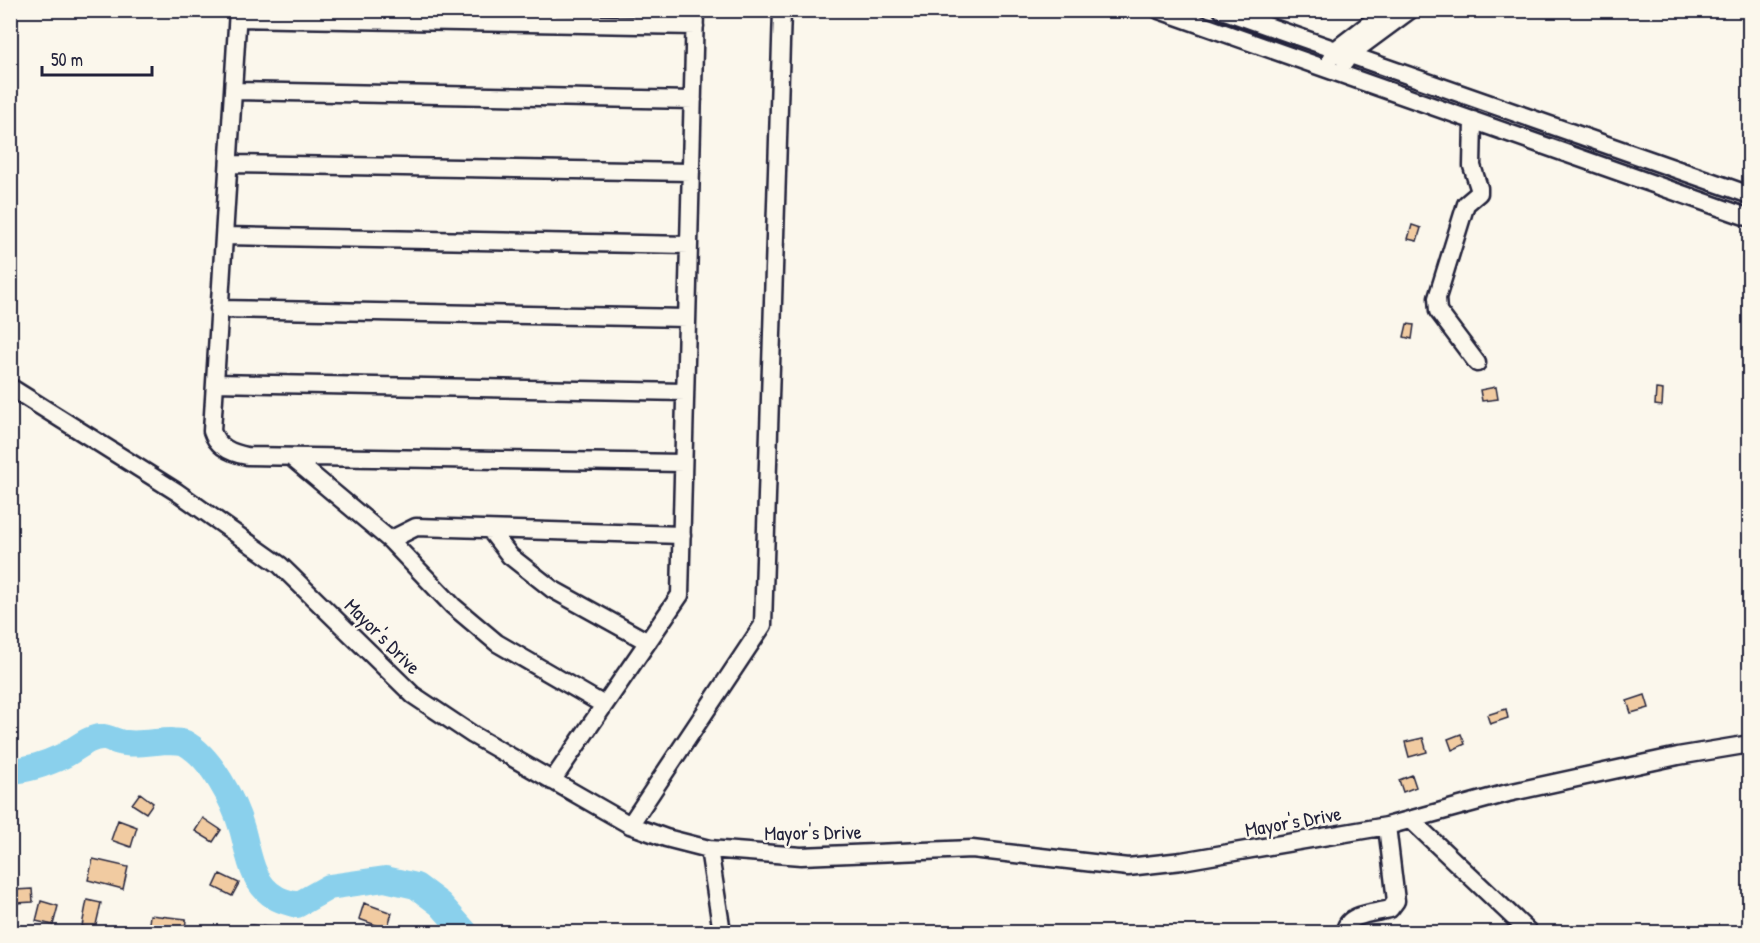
<svg xmlns="http://www.w3.org/2000/svg" width="1760" height="943" viewBox="0 0 1760 943" font-family="'Patrick Hand',sans-serif">
  <style>
    .lines { fill: none; stroke-linecap: round; stroke-linejoin: round }
    .river { stroke: #8ad0ec; stroke-width: 26 }
    .building { fill: #f1cba1; stroke: #22223b; stroke-width: 1.5 }
    .minor-casing { stroke: #22223b; stroke-width: 21 }
    .minor { stroke: #fbf7ec; stroke-width: 16 }
    .labels { text-anchor: middle; dominant-baseline: central; stroke-width: 5; stroke-linejoin: round; paint-order: stroke }
    .street-label { font-size: 20px; fill: #22223b; stroke: #fbf7ec }
  </style>
  <rect width="100%" height="100%" fill="#fbf7ec"/>
  <filter id="ink" filterUnits="userSpaceOnUse"><feTurbulence type="fractalNoise" baseFrequency=".0167" numOctaves="2"/><feDisplacementMap in="SourceGraphic" scale="12" xChannelSelector="R" yChannelSelector="G"/><feConvolveMatrix kernelMatrix="1 2 1 2 8 2 1 2 1" color-interpolation-filters="sRGB"/></filter>
  <g filter="url(#ink)">
    <g class="lines">
      <path class="river" d="M10 771C29 770 46 764 63 756 76 750 88 736 104 737 111 738 118 743 126 743 141 745 156 741 171 741 176 742 181 741 185 743 211 757 234 801 242 829 249 853 251 883 275 897 281 901 290 903 297 905L329 887 385 879 416 886 440 904 465 932"/>
    </g>
    <path class="building" d="M1299 10H1324L1322 18Z
      M1412 225 1421 228 1417 241 1408 239Z
      M1407 324 1414 325 1412 339 1404 337Z
      M1496 387 1498 399 1482 401 1480 390Z
      M1656 389 1663 390 1662 406 1655 405Z
      M1645 695 1649 708 1631 713 1627 701Z
      M1506 709 1508 718 1490 724 1487 715Z
      M1461 734 1465 744 1452 750 1448 739Z
      M1423 738 1427 752 1409 757 1405 742Z
      M1412 775 1416 787 1403 792 1399 780Z
      M140 793 153 803 146 813 132 804Z
      M203 818 221 830 213 842 195 831Z
      M118 820 137 827 131 847 111 840Z
      M93 859 128 867 123 889 88 880Z
      M220 874 239 883 232 896 214 887Z
      M32 889 33 902 16 903 15 890Z
      M87 900 101 903 95 929 82 926Z
      M41 901 58 906 53 925 36 921Z
      M364 903 392 913 387 929 359 919Z
      M150 915 186 919 185 932H148Z
      M251 925 275 928V932H251Z"/>
    <g class="lines">
      <g class="minor-casing">
        <path id="minor" d="M238 10 212 431C217 447 231 453 247 456L683 463
          M1159 10 1750 218
          M1222 10 1750 195
          M238 18 695 26
          M1331 58 1335 50 1387 10
          M1345 62 1349 55 1410 10
          M233 91 693 100
          M1473 120 1472 166 1479 188V193L1466 204 1437 298 1438 311 1477 363
          M229 164 691 172
          M224 236 689 245
          M219 309 687 318
          M215 383 685 392
          M10 387 177 492 280 565 413 695 473 735 630 825 666 838 709 849 801 856 972 849 1128 867 1182 861 1387 826 1508 793 1678 756 1750 744
          M291 457 390 540 453 606 497 643 604 705
          M490 530 510 556 552 589 648 642
          M390 540 416 527 682 535
          M552 781 680 595 695 10
          M1411 820 1529 932
          M630 825 763 625 782 10
          M709 849 722 932
          M1345 932C1346 913 1376 913 1390 909L1396 901 1387 826"/>
      </g>
      <use href="#minor" class="minor"/>
    </g>
  </g>
  <g class="labels">
    <g class="street-label">
      <text transform="translate(383 636) rotate(45)">Mayor's Drive</text>
      <text transform="translate(1293 821) rotate(-10)">Mayor's Drive</text>
      <text transform="translate(813 832) rotate(-1)">Mayor's Drive</text>
    </g>
  </g>
  <rect width="1760" height="943" fill="none" stroke="#fbf7ec" stroke-width="36"/>
  <rect x="18" y="18" width="1724" height="907" fill="none" stroke="#22223b" stroke-width="2" filter="url(#ink)"/>
  <path d="M42 66v9h110v-9" fill="none" stroke="#22223b" stroke-width="3"/>
  <text x="51" y="66" font-size="18" fill="#22223b" stroke="#fbf7ec" stroke-width="4.5" paint-order="stroke">50 m</text>
</svg>
